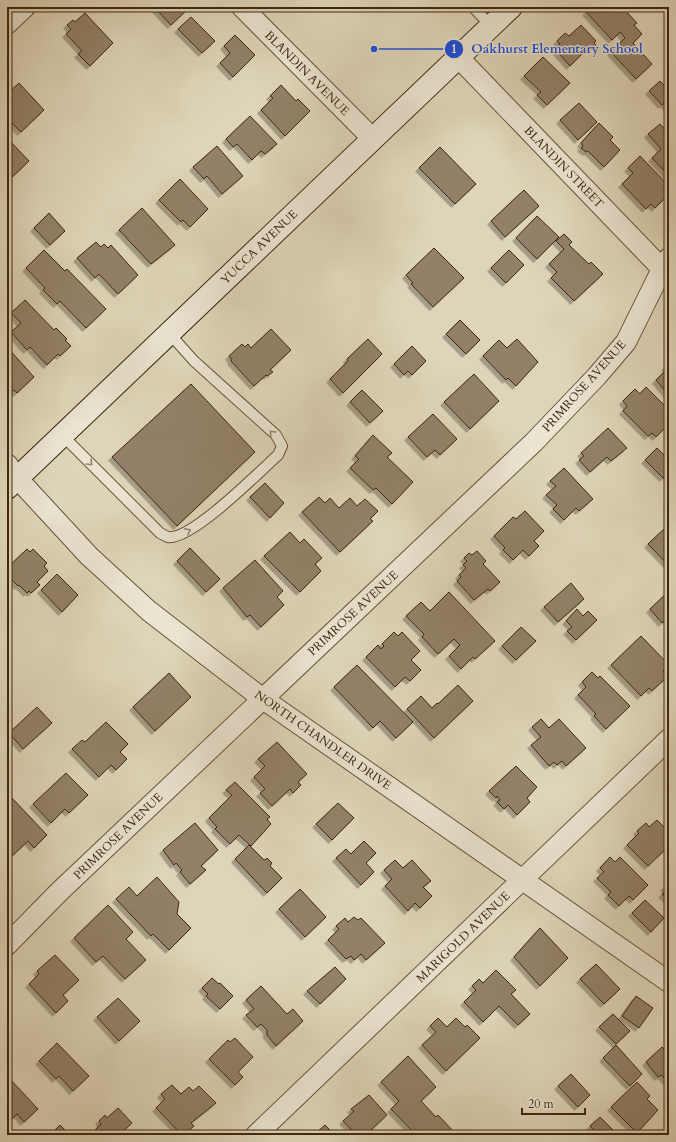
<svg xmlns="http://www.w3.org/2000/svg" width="676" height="1142" viewBox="0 0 676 1142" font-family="Cardo,serif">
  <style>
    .building { fill: #928167; stroke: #40270f; filter: url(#shadow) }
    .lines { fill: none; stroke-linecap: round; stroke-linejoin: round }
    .lane-casing { stroke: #685239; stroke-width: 12 }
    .street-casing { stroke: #685239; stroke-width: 22 }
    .secondary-casing { stroke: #40270f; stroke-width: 24 }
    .lane { stroke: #eae4d1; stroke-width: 10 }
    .street { stroke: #eae4d1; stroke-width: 20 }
    .secondary { stroke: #eae4d1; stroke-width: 22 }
    .oneway { stroke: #958670 }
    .labels { text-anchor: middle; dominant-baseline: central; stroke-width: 3; stroke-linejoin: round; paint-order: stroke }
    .street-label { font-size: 12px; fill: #40270f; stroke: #eae4d1 }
    .leader { fill: none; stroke: #1d4ed8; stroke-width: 1.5 }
    .callout-dot { fill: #1d4ed8; stroke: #eae4d1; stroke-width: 1.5 }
    .mark-label { font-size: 12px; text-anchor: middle; font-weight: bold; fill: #fff }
    .callout-label { font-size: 13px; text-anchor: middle; font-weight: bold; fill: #1d4ed8; stroke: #eae4d1; stroke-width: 3; stroke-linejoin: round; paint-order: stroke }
  </style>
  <defs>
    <filter id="shadow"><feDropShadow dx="-3.5" dy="3.5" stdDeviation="0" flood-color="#0004"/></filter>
  </defs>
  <rect width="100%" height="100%" fill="#ded5b8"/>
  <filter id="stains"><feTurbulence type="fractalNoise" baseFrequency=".005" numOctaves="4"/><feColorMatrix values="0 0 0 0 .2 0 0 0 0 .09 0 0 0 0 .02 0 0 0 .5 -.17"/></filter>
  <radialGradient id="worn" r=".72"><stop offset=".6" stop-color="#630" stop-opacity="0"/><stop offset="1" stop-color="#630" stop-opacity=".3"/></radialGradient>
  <path class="building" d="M154 7H190L171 25Z
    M591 7H622L637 23 634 25 642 34 633 43 652 64 636 79 611 52 625 38 620 32 612 40 586 12Z
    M85 13 113 43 90 66 78 54 82 51 66 34 71 29 67 25 73 20 75 22Z
    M191 17 215 41 202 53 178 29Z
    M581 25 596 41 594 43 596 45 592 49 589 47 570 66 555 49 560 44 557 41 565 33 569 36Z
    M235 35 255 55 233 77 220 63 230 53 224 46Z
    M543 57 570 83 547 105 537 95 541 92 524 76Z
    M660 81 669 91V109L664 103 662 105 649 91Z
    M19 83 44 110 21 132 7 118V94Z
    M281 85 296 101 298 99 310 111 285 136 261 110 273 98 270 96Z
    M579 103 597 122 578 140 560 120Z
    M250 116 277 144 265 154 261 151 252 160 237 144 233 147 226 139Z
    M599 123 613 137 610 140 620 150 604 167 588 151 586 152 581 148 583 146 581 143Z
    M660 124 666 131 669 128V176L652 158 661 149 648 134Z
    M7 138 29 161 7 182Z
    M217 146 243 176 222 194 207 176 204 179 193 167Z
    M440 147 476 184 455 204 419 168Z
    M640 156 669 186V194L655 208 651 204 646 209 622 184 633 173 628 168Z
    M180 179 208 209 190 227 183 220 181 222 159 200Z
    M524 190 539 206 505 237 491 221Z
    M142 208 175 245 151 264 119 230Z
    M49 213 65 231 50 245 34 228Z
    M537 216 559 237 537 259 516 238Z
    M564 234 572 242 569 245 589 264 591 262 603 274 574 301 551 278 557 272 549 264 564 249 556 241Z
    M96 242 101 247 104 244 108 248 111 245 138 275 118 294 99 274 95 278 77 258Z
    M434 248 464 278 433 307 411 284 413 283 406 275Z
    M44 250 65 271 67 269 106 309 86 328 60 301 57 304 43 290 45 288 26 268Z
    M509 250 524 265 506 283 491 268Z
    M25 300 54 330 56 328 67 339 65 340 71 346 60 356 58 354 47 365 30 347 27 350 11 332 21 323 11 313Z
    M460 320 480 340 466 354 446 334Z
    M271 329 291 350 270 370 273 372 267 376 266 375 254 386 231 361 232 360 229 356 242 344 245 347 248 344 251 348Z
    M368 339 382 354 343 393 330 379 348 361 347 359Z
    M517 339 538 362 516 386 508 378 506 380 483 356 499 340 507 348Z
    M412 346 426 361 412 375 408 371 404 375 394 364Z
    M7 347 34 377 17 393 14 390 9 394 7 392Z
    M669 364V396L656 380 667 369 665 367Z
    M474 374 499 401 470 429 444 402Z
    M191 384 255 452 177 526 112 457Z
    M646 387 669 410V424L656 437 652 433 648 436 623 411 627 406 623 401 635 389 640 394Z
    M362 390 383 411 370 423 350 402Z
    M433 414 457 439 440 455 435 450 427 457 408 437Z
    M608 428 627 448 611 461 607 457 590 472 579 460 584 456 581 453Z
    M373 435 392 453 387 457 413 482 392 504 376 488 373 490 350 468 359 459 355 456Z
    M657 448 669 460V478L666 475 663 478 645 460Z
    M564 468 593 499 579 511 576 508 564 520 553 509 557 505 546 495 556 486 550 481Z
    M265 483 284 503 270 518 250 497Z
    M319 497 325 503 330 498 339 508 350 498 357 506 365 499 378 511 370 519 373 521 340 552 302 512Z
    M525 511 544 531 534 541 539 546 529 556 523 550 513 560 503 550 505 548 494 536 513 517 516 519Z
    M665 528 669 532V566L648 544Z
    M290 532 300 543 304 539 322 558 315 564 321 571 300 592 264 556Z
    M190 548 220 579 206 592 177 561Z
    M27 549 30 552 33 549 47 563 44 566 48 571 37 582 40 585 31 593 29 591 27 593 19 585 18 586 7 575V568Z
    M477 551 486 561 483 564 500 582 490 591 488 589 474 600 457 581 461 577 459 575 466 568 463 565 467 561 464 558 469 553 472 555Z
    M255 560 283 591 277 597 284 605 261 627 250 615 247 617 223 588Z
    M57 574 78 595 62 612 41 590Z
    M571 583 584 599 558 622 544 607Z
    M669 591V623L666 619 662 623 650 609Z
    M449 592 495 641 475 659 473 657 461 669 449 656 460 645 454 639 438 654 422 637 424 634 406 616 421 602 430 611Z
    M577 609 583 616 588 611 597 620 576 640 567 631 572 627 566 621Z
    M521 627 536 641 516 660 502 646Z
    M394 632 398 636 402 632 420 651 411 660 421 670 410 681 405 677 395 687 366 657 378 645 381 649 384 646 382 644Z
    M641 636 669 665 663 671 668 676 652 691 649 688 641 696 611 665Z
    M357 665 413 722 396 738 380 721 373 728 334 687Z
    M592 672 598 678 600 676 630 706 606 729 594 716 596 714 578 695 586 687 582 682Z
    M169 673 191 697 155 731 133 707Z
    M458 685 473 701 434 738 407 709 421 696 432 708 437 703 438 704Z
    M37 707 52 723 23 749 9 733Z
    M541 719 549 728 559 719 586 748 566 766 562 761 557 765 554 762 549 766 531 745 541 737 532 727Z
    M106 722 128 744 120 752 127 759 116 770 111 765 99 777 72 749 82 740 85 742Z
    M277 742 307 774 298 782 301 785 293 793 290 789 272 806 260 793 265 789 254 777 265 766 258 759Z
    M516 766 537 787 527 798 530 802 517 815 508 805 504 809 497 802 500 800 497 796 496 798 489 791Z
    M66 773 88 795 69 813 65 809 51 823 33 804Z
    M235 782 270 817 267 819 271 824 251 846 239 835 230 844 215 829 217 827 209 818 232 795 226 790Z
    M12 798 47 835 34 848 28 841 10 858 7 855V803Z
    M338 803 354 818 332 840 316 824Z
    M657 820 666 829 669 828V846L648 866 627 845 639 833 637 831 646 823 649 827Z
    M195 823 218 850 201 866 206 870 190 884 180 872 182 870 176 863 174 865 163 850Z
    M364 841 376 853 366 863 374 872 361 885 336 858 346 849 351 854Z
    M249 845 263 859 265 860 267 858 272 863 270 866 282 878 267 893 235 859Z
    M610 857 615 862 620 857 648 885 633 900 629 896 619 906 608 895 611 892 597 878 604 872 600 868Z
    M395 860 403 868 412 860 431 881 423 887 432 896 420 908 415 903 408 911 385 886 392 879 384 870Z
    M157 877 179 902 177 914 191 928 169 950 153 934 151 936 116 899 129 887 137 896Z
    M669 883V901L662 894 667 890 664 887Z
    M300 889 326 917 305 937 279 909Z
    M645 900 664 918 651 932 632 913Z
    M108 905 133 932 126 939 146 960 125 979 103 956 96 962 74 938Z
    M354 917 358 920 361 918 385 943 366 960 361 954 354 960 351 956 346 959 328 940 339 929 336 926 345 918 348 922Z
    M540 928 568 958 540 986 514 957Z
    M55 955 79 980 63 995 68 1001 56 1013 29 984 39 974 37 971Z
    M596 964 620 989 604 1004 580 979Z
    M335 967 346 979 320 1004 307 991Z
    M496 970 516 990 511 994 530 1014 518 1025 499 1006 483 1022 464 1002 476 990 472 986 479 979 483 983Z
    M212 978 219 984 220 983 233 996 220 1009 206 996 208 994 202 988Z
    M261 986 287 1014 293 1009 303 1021 276 1046 267 1035V1030L261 1024 257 1027 246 1015 254 1009 246 1000Z
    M636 996 653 1008 639 1028 622 1016Z
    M118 998 140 1021 119 1041 97 1017Z
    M613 1014 630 1031 616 1044 599 1027Z
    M438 1018 447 1027 456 1018 465 1027 467 1025 480 1038 446 1071 422 1045 436 1032 430 1026Z
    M235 1038 253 1057 238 1072 243 1077 235 1085 209 1059 228 1040 230 1042Z
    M57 1043 89 1076 73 1091 59 1076 56 1079 39 1061Z
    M616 1045 642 1074 630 1086 603 1058Z
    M662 1047 669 1055V1083L661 1075 658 1077 646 1062Z
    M408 1056 436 1087 421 1101 436 1117 438 1115 455 1133 452 1135H416L391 1109 399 1101 381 1082Z
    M571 1074 590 1095 578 1107 558 1086Z
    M9 1078 38 1109 24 1122 17 1114 7 1124V1080Z
    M637 1082 650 1096 647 1099 658 1110 637 1133 611 1107Z
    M172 1085 181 1094 189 1087 193 1091 199 1086 216 1103 191 1123 194 1126 184 1135H182L156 1108 165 1099 161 1094Z
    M369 1095 387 1115 370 1131 374 1135H356L343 1121 354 1111 351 1109Z
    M118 1108 132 1123 119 1135H97L94 1131 101 1124 99 1121 105 1115 107 1118Z
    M600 1117 618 1135H598L590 1126Z
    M60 1125 70 1135H50Z
    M325 1125 332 1132 333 1135H319L317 1132Z"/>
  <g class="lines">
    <g class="lane-casing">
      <path id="lane" d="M473 7 491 26
        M62 435 160 533C162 534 165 536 168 537 191 541 259 472 278 455L282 446 276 435 194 361 169 333"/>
    </g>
    <g class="street-casing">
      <path id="street" d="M242 7 373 139
        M7 24 25 7
        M458 57 669 276
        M7 464 17 478 89 556 149 611 263 699 669 982
        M7 945 59 892 534 442 597 376 626 342 662 269 669 258
        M256 1135 669 739"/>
    </g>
    <g class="secondary-casing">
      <path id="secondary" d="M7 488 511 7"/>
    </g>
    <use href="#lane" class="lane"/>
    <use href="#street" class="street"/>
    <use href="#secondary" class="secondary"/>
  </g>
  <defs><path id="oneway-chevron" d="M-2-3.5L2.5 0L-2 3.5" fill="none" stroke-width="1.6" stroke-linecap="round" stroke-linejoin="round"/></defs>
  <g class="oneway">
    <use href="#oneway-chevron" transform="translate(272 433) rotate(-134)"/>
    <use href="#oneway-chevron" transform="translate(90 463) rotate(45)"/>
    <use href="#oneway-chevron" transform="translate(188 531) rotate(-27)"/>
  </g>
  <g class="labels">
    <g class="street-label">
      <text transform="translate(307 73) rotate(45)">BLANDIN AVENUE</text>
      <text transform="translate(564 167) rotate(46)">BLANDIN STREET</text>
      <text transform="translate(259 247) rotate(-44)">YUCCA AVENUE</text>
      <text transform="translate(584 386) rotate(-48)">PRIMROSE AVENUE</text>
      <text transform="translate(353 613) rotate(-43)">PRIMROSE AVENUE</text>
      <text transform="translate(323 740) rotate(35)">NORTH CHANDLER DRIVE</text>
      <text transform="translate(118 836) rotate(-44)">PRIMROSE AVENUE</text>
      <text transform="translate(463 937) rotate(-44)">MARIGOLD AVENUE</text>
    </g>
  </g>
  <path class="leader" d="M374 49L454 49"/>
  <g class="callout-dot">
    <circle cx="374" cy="49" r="4"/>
    <circle cx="454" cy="49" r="10"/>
  </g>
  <g class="mark-label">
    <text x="454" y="53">1</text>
  </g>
  <g class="callout-label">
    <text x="557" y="53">Oakhurst Elementary School</text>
  </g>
  <rect width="676" height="1142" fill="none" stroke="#ded5b8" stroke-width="24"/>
  <rect x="8" y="8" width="660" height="1126" fill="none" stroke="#40270f" stroke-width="2"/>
  <rect x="12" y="12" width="652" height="1118" fill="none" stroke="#40270f"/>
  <path d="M522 1108v6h63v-6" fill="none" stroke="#40270f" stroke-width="2"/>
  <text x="528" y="1108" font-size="12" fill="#40270f" stroke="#eae4d1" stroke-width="3" paint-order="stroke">20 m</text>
  <rect width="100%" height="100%" filter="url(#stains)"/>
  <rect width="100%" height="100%" fill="url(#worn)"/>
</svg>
